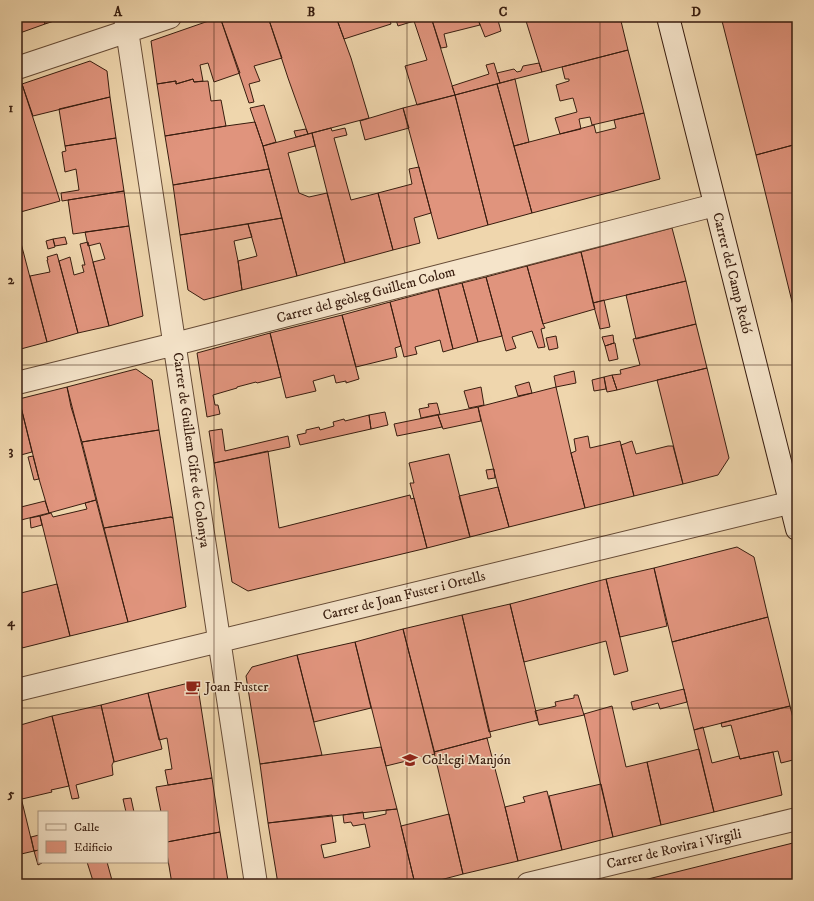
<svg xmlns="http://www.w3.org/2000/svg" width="814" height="901" viewBox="0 0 814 901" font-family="'IM FELL DW Pica',serif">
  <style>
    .building { fill: #e0947d; stroke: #381d0f }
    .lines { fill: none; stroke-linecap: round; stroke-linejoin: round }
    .street-casing { stroke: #664b36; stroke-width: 24 }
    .secondary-casing { stroke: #381d0f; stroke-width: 24 }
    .street { stroke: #f5e4ca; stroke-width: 22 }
    .secondary { stroke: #f5e4ca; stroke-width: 22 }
    .grid { fill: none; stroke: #381d0f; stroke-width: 1; stroke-opacity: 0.55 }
    .labels { text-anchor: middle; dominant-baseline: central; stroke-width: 3; stroke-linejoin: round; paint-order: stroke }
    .street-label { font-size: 14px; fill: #381d0f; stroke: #f5e4ca }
    .poi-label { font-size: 14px; fill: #381d0f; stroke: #f5e4ca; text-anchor: start }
    .neatline { fill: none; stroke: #381d0f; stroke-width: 1.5 }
    .grid-label { font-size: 13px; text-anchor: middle; font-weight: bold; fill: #381d0f }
  </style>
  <rect width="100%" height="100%" fill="#efd6ad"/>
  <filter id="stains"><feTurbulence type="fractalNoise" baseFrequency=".005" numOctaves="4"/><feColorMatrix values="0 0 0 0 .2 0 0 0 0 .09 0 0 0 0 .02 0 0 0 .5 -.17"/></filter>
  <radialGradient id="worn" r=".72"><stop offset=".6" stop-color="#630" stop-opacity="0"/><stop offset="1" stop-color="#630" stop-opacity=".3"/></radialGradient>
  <path class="building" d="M17 17H43L45 24 17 34Z
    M43 17H66L45 24Z
    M220 17 240 73 214 82 208 63 200 65 203 81 194 82 193 79 176 84V81L157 84 151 41Z
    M220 17H268L282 58 254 66 260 81 249 84 254 102 249 103Z
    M268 17H336L351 58 369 118 308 134 288 78Z
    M336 17H389L391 24 344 39Z
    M395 17H431L455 95 417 105 405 66 427 60 414 21 398 26Z
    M431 17H477L480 25 444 34 447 47 441 48Z
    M477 17H497L501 31 485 37Z
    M525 17H544L526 21Z
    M544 17H620L628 50 542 72 526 21Z
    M721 17H797V144L756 155Z
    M628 50 644 113 592 125 590 117 579 119 581 129 560 134 555 118 577 112 573 98 560 101 556 85 569 81V79H565L562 67Z
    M90 61 107 71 110 97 33 116 22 84Z
    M494 63 500 83 455 95 452 86 489 74 486 65Z
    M539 63 542 72 500 83 497 73 514 69 517 72 521 71 523 66Z
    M193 79 194 82 208 81 211 101 221 100 226 126 165 136 157 84 176 81V84Z
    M515 79 529 142 514 146 497 84Z
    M22 84 60 201 17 213V85Z
    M497 84 532 213 488 225 455 95Z
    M455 95 488 225 438 239 403 108Z
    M110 97 116 138 65 146 59 109Z
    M264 105 276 142 263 146 250 108Z
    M403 108 409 128 365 140 360 121Z
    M644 113 660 179 532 213 514 146 594 125 596 133 616 128 614 120Z
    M255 122 263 146 269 169 173 185 165 136 226 126Z
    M331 128 332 131 345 128 347 135 334 138 351 200 378 193 393 250 345 263 312 133Z
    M306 129 308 134 296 137 294 131Z
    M312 133 315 146 288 153 299 193 309 197 327 193 345 263 297 276 263 146Z
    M116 138 124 191 62 201 61 193 79 190 76 169 65 172 62 152 66 151 65 146Z
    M797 144V322L756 155Z
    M419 167 431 213 414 218 420 243 393 250 378 193 412 184 409 169Z
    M269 169 282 218 180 235 173 185Z
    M124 191 129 226 73 234 68 200Z
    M282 218 297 276 242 290 238 261 257 256 248 224Z
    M248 224 252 237 234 241 238 261 242 290 204 300 188 290 180 235Z
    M129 226 143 316 109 326 93 262 105 259 100 243 88 246 85 232Z
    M17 228 47 342 17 350Z
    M672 228 686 281 593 303 581 252Z
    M65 237 67 244 55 246 53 239Z
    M53 239 55 247 48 249 46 241Z
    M88 242 109 326 78 333 59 261 70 257 74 275 84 272 82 265H85L80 244Z
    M581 252 595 309 543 324 527 266Z
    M57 254 78 333 47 342 30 276 50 272 47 260H48L47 257Z
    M527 266 543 324 545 328 541 329 545 347 538 348 532 331 512 337 516 348 506 351 486 277Z
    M486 277 502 336 478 342 462 283Z
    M686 281 696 324 636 339 626 295Z
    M462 283 478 342 453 349 438 289Z
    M438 289 453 349 443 352 440 340 415 347 417 354 404 357 390 302Z
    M604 300 610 327 600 329 593 303Z
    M390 302 401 346 395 348 397 357 356 367 342 315Z
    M342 315 359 379 346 383V381L336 383 334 375 313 381 316 391 286 398 270 333Z
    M696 324 707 368 617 390 612 375 621 374 620 370 640 365 633 339Z
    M270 333 281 377 257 383 256 382 237 387V388L213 395 215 405H218L220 414 207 417 197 353Z
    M613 335 614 343 605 346 602 337Z
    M556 336 558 348 549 350 546 338Z
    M614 343H615L618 359 609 361 605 346Z
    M707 368 729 458 718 475 683 484 657 380Z
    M136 369 152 380 159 430 100 439 82 442 71 407 67 387Z
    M574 371 576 383 556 387 554 376Z
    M612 375 617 390 607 392 604 377Z
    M604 377 606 389 594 391 592 380Z
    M529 382 532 393 518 396 515 386Z
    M67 387 96 500 49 513 39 479 19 399Z
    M481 387 484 405 469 408 464 391Z
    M556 387 571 453 585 508 509 527 498 487 478 407Z
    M19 399 32 452 17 456V400Z
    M437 403 440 414 421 418 419 409 429 407 428 404Z
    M478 407 481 421 443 429 438 415Z
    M385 412 388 425 371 429 369 415Z
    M369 415 371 429 300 445 297 435 306 433V430L319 427 320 430 334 426 333 422 344 419 345 421Z
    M438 415 442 427 397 436 394 424Z
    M222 429 225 451 288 436 290 447 214 463 209 431Z
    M159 430 173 518 171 517 104 528 82 442 100 439Z
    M588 436 590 448 620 441 634 496 585 508 571 453 576 451 574 439Z
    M632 441 636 454 668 446H673L683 484 634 496 621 445Z
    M268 451 279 528 410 495 411 499 414 498 427 548 248 591 232 582 214 463Z
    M449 454 470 537 427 548 410 483H414L409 463Z
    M33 456 39 479 34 480 28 457Z
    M494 469 495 478 488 479 486 470Z
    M498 487 509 527 470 537 459 496Z
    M96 500 128 622 70 636 40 516 51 513 53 517 87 509 85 503Z
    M45 501 49 513 17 521V508Z
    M40 516 42 525 31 528 30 518Z
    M171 517 173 518 186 607 128 622 104 528Z
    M737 547 754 557 768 617 672 642 654 568Z
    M654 568 667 626 620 637 606 579Z
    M606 579 628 671 614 675 606 641 524 662 510 604Z
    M57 584 70 636 22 648 17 628V594Z
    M510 604 538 720 489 732 462 615Z
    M462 615 491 737 434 752 403 629Z
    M768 617 790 706 694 730 672 642Z
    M17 628 22 648 17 649Z
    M403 629 435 754 386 766 355 642Z
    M355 642 371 708 314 722 297 655Z
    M297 655 322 755 260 764 246 676 252 667Z
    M197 681 212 778 168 785 165 770 172 769 167 738 159 740 148 693Z
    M684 689 687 702 660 709 658 703 633 710 631 702Z
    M148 693 162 749 114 762 101 705Z
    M574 695H578L584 715 539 725 535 711 556 706 555 702 574 698Z
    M101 705 114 761 112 765 113 775 76 785 79 798 72 799 52 716Z
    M612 706 626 767 647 762 661 825 613 837 584 714Z
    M790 706 797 734V759L781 763 778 751 740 759 731 725 722 727 721 723Z
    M52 716 69 786 51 790 52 792 22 799 17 781V726Z
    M703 727 712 763 739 756 740 759 773 752 782 795 714 812 694 730Z
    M487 738 505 807 518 861 463 874 434 752Z
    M381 747 397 809 268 823 260 764Z
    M699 749 714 812 661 825 647 762Z
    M212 778 220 832 167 842V812H161L156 787Z
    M17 781 34 851 17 855Z
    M601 784 613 837 562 850 549 796Z
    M547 791 562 850 518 861 505 807 525 802 523 797Z
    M131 798 134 812H126L123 799Z
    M397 809 415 884H278L268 823 332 815 336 842 321 845 324 858 370 847 365 824 353 826 351 822 344 823 343 815 363 812 364 819 386 814V810Z
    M449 814 463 874 425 884H415L401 826Z
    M220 832 228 881 212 884H172L167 854V842Z
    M39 835V850L34 851 31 837Z
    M797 842V884H632V883Z
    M39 850V862H42V863L38 865 34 851Z
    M87 862H107L113 884H94Z
    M228 881V884H212Z"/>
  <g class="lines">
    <g class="street-casing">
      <path id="street" d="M125 17 256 884
        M17 68 170 17
        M17 383 175 344 715 205
        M17 690 797 501
        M528 884 797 819"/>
    </g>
    <g class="secondary-casing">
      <path id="secondary" d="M668 17 797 529"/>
    </g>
    <use href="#street" class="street"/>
    <use href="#secondary" class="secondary"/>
  </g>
  <path class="grid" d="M214 17V884M407 17V884M600 17V884M17 193H797M17 365H797M17 536H797M17 708H797"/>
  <defs>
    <g id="cafe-bare" transform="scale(1.2)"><path d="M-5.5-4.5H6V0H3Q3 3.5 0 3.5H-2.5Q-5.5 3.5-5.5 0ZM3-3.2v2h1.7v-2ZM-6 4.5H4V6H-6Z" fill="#8f2418" stroke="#f5e4ca" stroke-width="2.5" paint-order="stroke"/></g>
    <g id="school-bare" transform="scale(1.2)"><path d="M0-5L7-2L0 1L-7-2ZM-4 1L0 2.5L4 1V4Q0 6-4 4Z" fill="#8f2418" stroke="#f5e4ca" stroke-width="2.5" paint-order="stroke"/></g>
  </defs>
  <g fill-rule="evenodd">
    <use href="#cafe-bare" x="193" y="687"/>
    <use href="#school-bare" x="410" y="760"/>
  </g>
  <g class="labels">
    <g class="street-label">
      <text transform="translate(732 273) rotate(76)">Carrer del Camp Redó</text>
      <text transform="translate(366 295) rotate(-15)">Carrer del geòleg Guillem Colom</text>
      <text transform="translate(191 450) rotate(82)">Carrer de Guillem Cifre de Colonya</text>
      <text transform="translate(404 596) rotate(-14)">Carrer de Joan Fuster i Ortells</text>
      <text transform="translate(674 849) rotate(-13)">Carrer de Rovira i Virgili</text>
    </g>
    <g class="poi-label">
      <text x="205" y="687">Joan Fuster</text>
      <text x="422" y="760">Col·legi Manjón</text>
    </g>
  </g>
  <rect width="814" height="901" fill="none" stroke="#efd6ad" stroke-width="44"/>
  <rect x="38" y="811" width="130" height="52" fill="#f5e4ca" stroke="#a9947f"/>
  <rect x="46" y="824" width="20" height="6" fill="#f5e4ca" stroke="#a9947f"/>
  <text x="74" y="831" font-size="12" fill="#381d0f">Calle</text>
  <rect x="46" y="841" width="20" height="12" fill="#e0947d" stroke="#a9947f"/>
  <text x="74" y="851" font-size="12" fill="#381d0f">Edificio</text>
  <rect x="22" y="22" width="770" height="857" class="neatline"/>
  <g class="grid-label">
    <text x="118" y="16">A</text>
    <text x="311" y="16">B</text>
    <text x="503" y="16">C</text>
    <text x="696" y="16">D</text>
    <text x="11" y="112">1</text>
    <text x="11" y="284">2</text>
    <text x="11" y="455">3</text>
    <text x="11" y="626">4</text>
    <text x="11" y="798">5</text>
  </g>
  <rect width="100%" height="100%" filter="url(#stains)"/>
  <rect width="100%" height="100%" fill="url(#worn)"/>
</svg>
